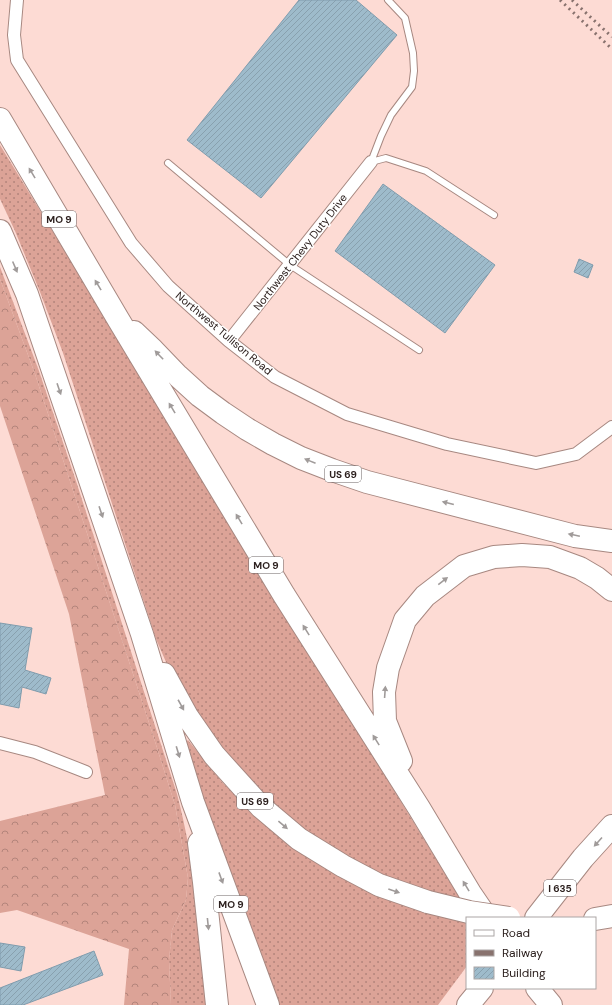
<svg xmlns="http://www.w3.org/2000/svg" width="612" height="1005" viewBox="0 0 612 1005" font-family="'DM Sans',sans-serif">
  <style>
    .grass { fill: url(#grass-dots) }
    .forest { fill: url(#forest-crowns) }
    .building { fill: url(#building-hatch); stroke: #809cad }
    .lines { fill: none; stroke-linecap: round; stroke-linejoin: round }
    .service-casing { stroke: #a78881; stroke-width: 8 }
    .minor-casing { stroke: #a78881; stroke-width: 14 }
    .motorway-casing { stroke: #a78881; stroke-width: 24 }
    .service { stroke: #fff; stroke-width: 6 }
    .minor { stroke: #fff; stroke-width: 12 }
    .motorway { stroke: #fff; stroke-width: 22 }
    .rail { stroke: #88726e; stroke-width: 3; stroke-dasharray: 2 4; stroke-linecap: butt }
    .motorway-bridge-casing { stroke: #a78881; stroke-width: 24; stroke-linecap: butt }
    .motorway-bridge { stroke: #fff; stroke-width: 22 }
    .oneway { fill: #a09b9a }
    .labels { text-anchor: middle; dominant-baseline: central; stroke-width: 3; stroke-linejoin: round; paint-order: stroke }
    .shield { fill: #fff; stroke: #6b6362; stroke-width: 1 }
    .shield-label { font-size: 10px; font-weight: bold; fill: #2c201e }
    .street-label { font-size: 11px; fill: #2c201e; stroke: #fff }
  </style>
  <defs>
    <pattern id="grass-dots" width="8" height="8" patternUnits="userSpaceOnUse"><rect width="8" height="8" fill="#dca397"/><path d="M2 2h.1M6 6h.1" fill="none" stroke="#b3847b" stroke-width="1.8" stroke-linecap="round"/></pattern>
    <pattern id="forest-crowns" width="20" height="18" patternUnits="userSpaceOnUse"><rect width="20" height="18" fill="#dca397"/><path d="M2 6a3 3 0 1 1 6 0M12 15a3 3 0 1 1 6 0" fill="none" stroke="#b3847b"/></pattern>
    <pattern id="building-hatch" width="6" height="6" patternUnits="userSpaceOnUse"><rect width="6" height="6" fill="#9ebbcb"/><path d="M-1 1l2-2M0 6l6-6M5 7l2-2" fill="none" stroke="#88a0ae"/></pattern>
  </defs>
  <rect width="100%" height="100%" fill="#fddbd4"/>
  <path class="grass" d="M0 145 472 918H467V966L438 1005H274L184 744 188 740 222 782 248 807 392 883 307 835 242 779 169 669 156 639 63 353 40 292 15 231 0 199Z
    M0 267 39 371 76 481 177 794C195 862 201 935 210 1005H171L169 960 172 930 186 900 188 878 175 805 152 732 35 374 0 279Z"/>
  <path class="forest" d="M0 279 35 374 152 732 175 805 188 878 186 900 172 930 169 960 171 1005H124L129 949 17 910 0 913V821L105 795 69 614 0 406Z"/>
  <path class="building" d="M299 0H356L397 35 261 198 187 140Z
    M383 184 495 265 445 333 335 251Z
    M579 259 593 265 588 278 574 272Z
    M0 623 32 628 25 670 51 678 46 694 22 687 19 708 0 704Z
    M0 943 25 947 21 971 0 967Z
    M94 951 103 975 23 1005H0V988Z"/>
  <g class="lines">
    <g class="service-casing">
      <path id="service" d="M371 162 381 136 391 115 412 87 414 71 413 53 405 18 388 0
        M371 162 386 158 426 171 494 215
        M168 163 290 265 419 350"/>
    </g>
    <g class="minor-casing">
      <path id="minor" d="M17 0 14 35 17 60 131 243 168 286 229 341 275 377 347 414 447 444 536 463 576 454 612 427
        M229 341 371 162
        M0 743 35 752 86 772"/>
    </g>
    <g class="motorway-casing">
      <path id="motorway" d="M0 119 118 319 284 595 419 808 470 893 487 918
        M0 231 27 294 142 634 193 802 268 1005
        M134 332 153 350 178 376 200 396 223 413 247 429 273 444 301 458 332 470 367 482 575 536 612 541
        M164 674 187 716 214 755 261 807 299 839 343 866 379 885 428 902
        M401 761 385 721 384 692 388 668 405 620 425 596 464 566 494 557 522 555 550 557 580 568 597 578 612 590
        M199 843 204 882 217 1005
        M536 918 583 858 612 826
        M595 919 612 916
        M537 988 551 1005
        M468 1005 482 988"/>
    </g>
    <use href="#service" class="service"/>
    <use href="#minor" class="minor"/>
    <use href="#motorway" class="motorway"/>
    <path class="rail" d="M560 0 612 49
      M572 0 612 37"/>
    <g class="motorway-bridge-casing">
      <path id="motorway-bridge" d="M428 902 469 912 509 918"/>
    </g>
    <use href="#motorway-bridge" class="motorway-bridge"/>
  </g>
  <defs><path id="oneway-solid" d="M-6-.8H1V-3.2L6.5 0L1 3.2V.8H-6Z"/></defs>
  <g class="oneway">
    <use href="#oneway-solid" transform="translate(32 173) rotate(-121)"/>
    <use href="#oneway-solid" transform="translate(15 267) rotate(67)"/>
    <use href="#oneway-solid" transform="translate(98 285) rotate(-121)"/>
    <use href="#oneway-solid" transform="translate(159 355) rotate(-134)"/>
    <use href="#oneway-solid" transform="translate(59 389) rotate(71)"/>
    <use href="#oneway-solid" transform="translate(172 408) rotate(-121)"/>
    <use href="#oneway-solid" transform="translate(310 461) rotate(-158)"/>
    <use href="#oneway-solid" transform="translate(448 503) rotate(-166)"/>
    <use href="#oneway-solid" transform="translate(101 512) rotate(71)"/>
    <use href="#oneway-solid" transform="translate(239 519) rotate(-121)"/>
    <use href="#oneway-solid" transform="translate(574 535) rotate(-168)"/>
    <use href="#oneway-solid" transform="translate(443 581) rotate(-38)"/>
    <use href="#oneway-solid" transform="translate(306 630) rotate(-122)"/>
    <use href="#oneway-solid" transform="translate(385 692) rotate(-86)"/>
    <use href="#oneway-solid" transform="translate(181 705) rotate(61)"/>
    <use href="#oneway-solid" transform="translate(376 740) rotate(-122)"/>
    <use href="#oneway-solid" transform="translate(178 752) rotate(73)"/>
    <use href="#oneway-solid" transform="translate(283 825) rotate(40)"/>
    <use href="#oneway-solid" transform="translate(598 842) rotate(132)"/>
    <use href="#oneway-solid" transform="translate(221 878) rotate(70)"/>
    <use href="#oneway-solid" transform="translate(466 886) rotate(-121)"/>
    <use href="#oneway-solid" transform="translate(394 891) rotate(19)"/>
    <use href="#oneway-solid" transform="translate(208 924) rotate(84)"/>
  </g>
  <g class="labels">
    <g class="shield">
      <rect x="42" y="211" width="34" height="16" rx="3"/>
      <rect x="325" y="466" width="36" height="16" rx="3"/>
      <rect x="249" y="557" width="34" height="16" rx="3"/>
      <rect x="237" y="793" width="36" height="16" rx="3"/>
      <rect x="544" y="880" width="32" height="16" rx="3"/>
      <rect x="214" y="896" width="34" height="16" rx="3"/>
    </g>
    <g class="shield-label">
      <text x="59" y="219">MO 9</text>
      <text x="343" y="474">US 69</text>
      <text x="266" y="565">MO 9</text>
      <text x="255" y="801">US 69</text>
      <text x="560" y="888">I 635</text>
      <text x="231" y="904">MO 9</text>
    </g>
    <g class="street-label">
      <text transform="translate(300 252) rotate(-52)">Northwest Chevy Duty Drive</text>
      <text transform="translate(224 333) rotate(40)">Northwest Tullison Road</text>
    </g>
  </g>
  <rect x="466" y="917" width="130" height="72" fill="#ffffff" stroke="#aba6a5"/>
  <rect x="474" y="930" width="20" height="6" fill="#ffffff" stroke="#aba6a5"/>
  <text x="502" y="937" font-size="12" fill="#2c201e">Road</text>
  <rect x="474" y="950" width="20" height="6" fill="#88726e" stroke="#aba6a5"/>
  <text x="502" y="957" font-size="12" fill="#2c201e">Railway</text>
  <rect x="474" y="967" width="20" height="12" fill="url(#building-hatch)" stroke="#aba6a5"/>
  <text x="502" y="977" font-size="12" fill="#2c201e">Building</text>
</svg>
